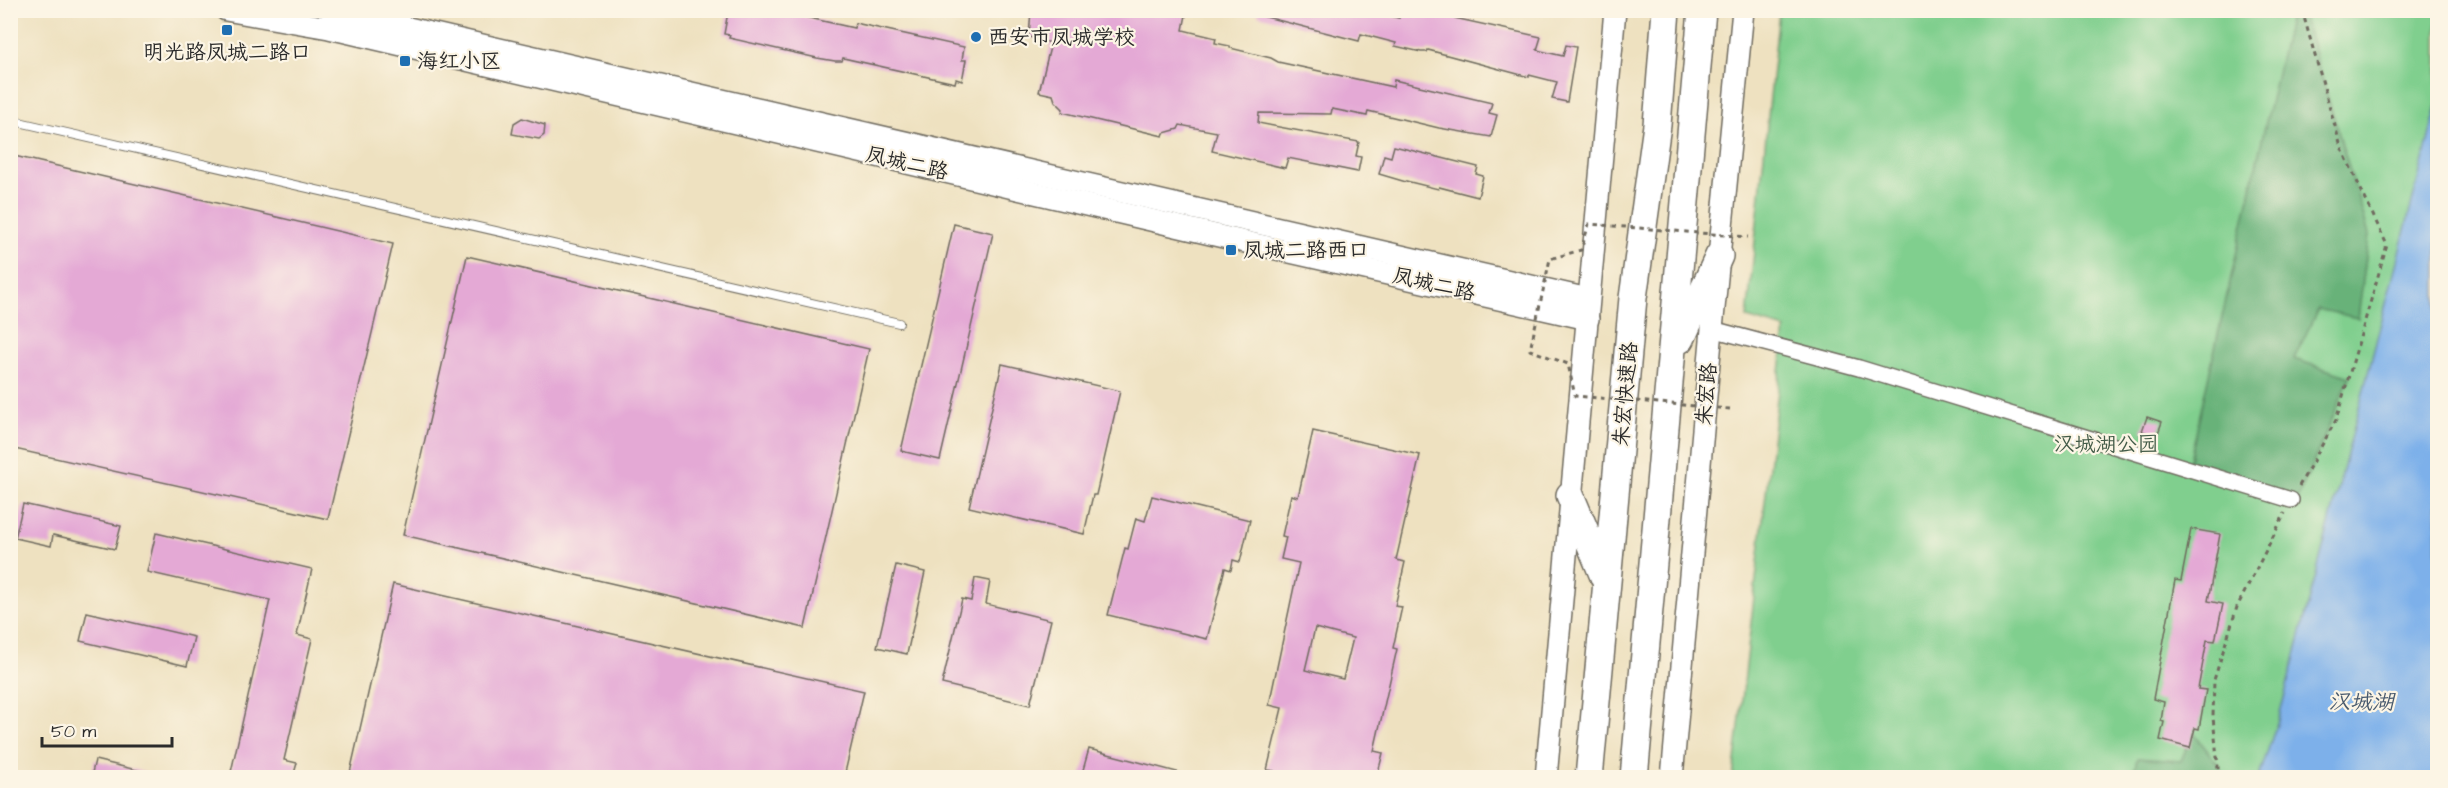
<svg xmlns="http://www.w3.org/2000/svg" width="2448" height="788" font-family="'Architects Daughter','LXGW WenKai TC',sans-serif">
  <rect width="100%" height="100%" fill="#fcf5e5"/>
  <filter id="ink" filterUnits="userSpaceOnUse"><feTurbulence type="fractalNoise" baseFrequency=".0167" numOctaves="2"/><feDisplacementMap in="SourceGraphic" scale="12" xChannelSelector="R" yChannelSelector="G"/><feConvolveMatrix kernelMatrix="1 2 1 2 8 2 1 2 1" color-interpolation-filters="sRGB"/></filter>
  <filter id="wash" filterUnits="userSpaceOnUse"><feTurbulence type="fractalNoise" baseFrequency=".008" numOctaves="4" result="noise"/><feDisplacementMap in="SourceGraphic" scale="24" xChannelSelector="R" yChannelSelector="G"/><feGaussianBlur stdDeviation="1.35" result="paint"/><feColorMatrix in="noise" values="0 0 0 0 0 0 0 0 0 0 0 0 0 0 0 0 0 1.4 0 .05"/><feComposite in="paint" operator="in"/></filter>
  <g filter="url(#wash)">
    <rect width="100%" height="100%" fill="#eee1c0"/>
    <path fill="#80cf8e" stroke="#567d5c" stroke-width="1.5" d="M1779,11H2437V777L1733,778L1785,329L1747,318Z"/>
    <g fill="#68b279" stroke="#4a6e52" stroke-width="1.5">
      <path d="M2291,11H2302L2369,234L2358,318L2318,309L2294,359L2350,377L2297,500L2188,468Z"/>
      <path d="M2193,732L2220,767L2223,777L2133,778L2137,758L2181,761Z"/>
    </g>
    <path fill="#7db0ea" stroke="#546e8a" stroke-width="1.5" d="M2437,106V777H2259L2280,714Z"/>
    <g id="blocks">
      <g fill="#e4a9d5" fill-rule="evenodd">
        <path d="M734,10H774L854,28L855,23L964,47L962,60H966L962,81L956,79L955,83L843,58L842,61H835L817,58L729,38L730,35L724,34L728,12L733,13Z"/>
        <path d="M1031,10H1187L1183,30L1216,38L1215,43L1230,46V48L1271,58L1278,62L1393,87L1394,80L1492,103L1489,113L1497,115L1491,137L1439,128L1368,111L1367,116L1332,109L1331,114L1259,113L1258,123L1359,142L1356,156L1361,157L1358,172L1288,158L1285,168L1212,151L1217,132L1180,125L1178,129L1164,133L1163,136L1062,112L1063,109L1055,101L1053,95L1039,92L1051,43L1029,37Z"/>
        <path d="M1259,10H1363L1399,18L1401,10H1418L1541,37L1537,50L1563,56L1566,45L1576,47L1567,102L1552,99L1557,82L1529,75V77L1428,50L1427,52H1421L1395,46L1396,43L1361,34L1359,41L1258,15Z"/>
        <path d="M522,118L545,125L544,135L539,139L512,134L514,123Z"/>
        <path d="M1394,146L1478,167L1476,174L1483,176L1478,197L1439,187L1438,189L1406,181V182L1379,174L1384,155L1391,157Z"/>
        <path d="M10,155L393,244L328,519L10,448Z"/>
        <path d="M954,224L993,233L940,460L901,451Z"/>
        <path d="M467,256L869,349L805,628L403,535Z"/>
        <path d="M1002,364L1120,391L1096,495H1093L1084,534L969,507Z"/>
        <path d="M2147,417L2162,422L2157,436L2142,431Z"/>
        <path d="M1313,431L1420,455L1396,560L1405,562L1395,606L1402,607L1393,648L1397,649L1374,751L1383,753L1377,777H1273L1274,771L1267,770L1282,708L1269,705L1299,563L1281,559L1286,537L1282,536L1291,495L1298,497ZM1315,628L1353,638L1343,679L1305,670Z"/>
        <path d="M1152,496L1250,520L1240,562L1233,560L1231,570L1225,568L1207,639L1108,615L1125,548L1128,549L1136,518L1145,521Z"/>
        <path d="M23,504L121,526L115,549L53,535L51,546L15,538Z"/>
        <path d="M2191,529L2220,534L2208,601L2223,604L2215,641L2207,640L2198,689L2206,690L2199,729L2195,728L2190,748L2160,740L2164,722L2161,721L2164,702L2153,699L2175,580L2181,581Z"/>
        <path d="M156,533L312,569L297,635L312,639L284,760L297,763L293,777H257L231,772L270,600L147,572Z"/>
        <path d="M896,565L925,572L907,654L877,647Z"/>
        <path d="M975,578L990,581L986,604L1051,620L1030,705L942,684L962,599L971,601Z"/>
        <path d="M393,584L864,691L844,777H349Z"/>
        <path d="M87,612L194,637L187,666L80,641Z"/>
        <path d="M1089,749L1181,773V777H1081Z"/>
        <path d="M95,760L145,772L144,777H91Z"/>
      </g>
    </g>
  </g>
  <g filter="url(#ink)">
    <use href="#blocks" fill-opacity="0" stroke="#6f6b5f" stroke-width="1.5"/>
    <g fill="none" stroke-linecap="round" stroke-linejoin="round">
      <defs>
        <path id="lane" d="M10,120L899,323"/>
        <path id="street" d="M1712,329L1859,368L2291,500"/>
        <g id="secondary">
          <path d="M226,10L329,28L1232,239L1588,319"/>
          <path d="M330,10L1588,299"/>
          <path d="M1546,778L1615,10"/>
          <path d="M1672,778L1712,329L1743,10"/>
        </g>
        <g id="highway">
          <path d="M1681,339L1719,256"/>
          <path d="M1570,495L1605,579"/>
          <path d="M1589,778L1633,298L1657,125L1666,10"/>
          <path d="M1634,778L1702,10"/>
        </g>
      </defs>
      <use href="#lane" stroke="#6f6b5f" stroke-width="10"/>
      <use href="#street" stroke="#6f6b5f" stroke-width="18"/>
      <use href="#secondary" stroke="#6f6b5f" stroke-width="24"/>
      <use href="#highway" stroke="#6f6b5f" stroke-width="30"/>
      <g stroke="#6f6b5f" stroke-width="3" stroke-dasharray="4.5 4.5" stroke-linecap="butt">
        <path d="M2299,486L2336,420L2387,245L2341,147L2302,10"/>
        <path d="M2219,778L2213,717L2214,680L2237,607L2285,513"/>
      </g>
      <use href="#lane" stroke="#fff" stroke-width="8"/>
      <use href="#street" stroke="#fff" stroke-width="15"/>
      <use href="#secondary" stroke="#fff" stroke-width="21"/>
      <use href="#highway" stroke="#fff" stroke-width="27"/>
      <path stroke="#6f6b5f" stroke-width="3" stroke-dasharray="4.5 4.5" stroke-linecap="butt" d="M1730,409L1575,396L1568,364L1530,350L1550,259L1581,250L1589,224L1748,237"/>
    </g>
  </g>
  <g fill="#1f6fb2" stroke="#fcf5e5" stroke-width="2">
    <rect x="221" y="24" width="12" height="12" rx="3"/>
    <circle cx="976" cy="37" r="6"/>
    <rect x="399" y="55" width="12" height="12" rx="3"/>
    <rect x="1225" y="244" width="12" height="12" rx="3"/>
  </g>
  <g text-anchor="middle" stroke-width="4.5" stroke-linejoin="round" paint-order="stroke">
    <g font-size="21" fill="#2b2b2b" stroke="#fcf5e5" text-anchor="start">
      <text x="988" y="44">西安市凤城学校</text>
      <text x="227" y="59" text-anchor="middle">明光路凤城二路口</text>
      <text x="417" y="68">海红小区</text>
      <text x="1243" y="257">凤城二路西口</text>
    </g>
    <g font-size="21" fill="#2b2b2b" stroke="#fcf5e5">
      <text transform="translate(907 163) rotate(13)" y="7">凤城二路</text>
      <text transform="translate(1434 284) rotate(13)" y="7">凤城二路</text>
      <text transform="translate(1625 394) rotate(-85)" y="7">朱宏快速路</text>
      <text transform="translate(1706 394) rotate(-85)" y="7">朱宏路</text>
    </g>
    <g font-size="21" fill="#445c49" stroke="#fcf5e5">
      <text x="2106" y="451">汉城湖公园</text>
    </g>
    <g font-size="22" font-style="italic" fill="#485a6e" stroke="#fcf5e5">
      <text x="2361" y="709">汉城湖</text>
    </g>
  </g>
  <rect width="2448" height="788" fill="none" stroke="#fcf5e5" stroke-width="36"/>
  <path d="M42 737v9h130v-9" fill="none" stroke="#2b2b2b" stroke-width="3"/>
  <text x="51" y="737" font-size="18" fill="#2b2b2b" stroke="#fcf5e5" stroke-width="4.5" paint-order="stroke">50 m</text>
</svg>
